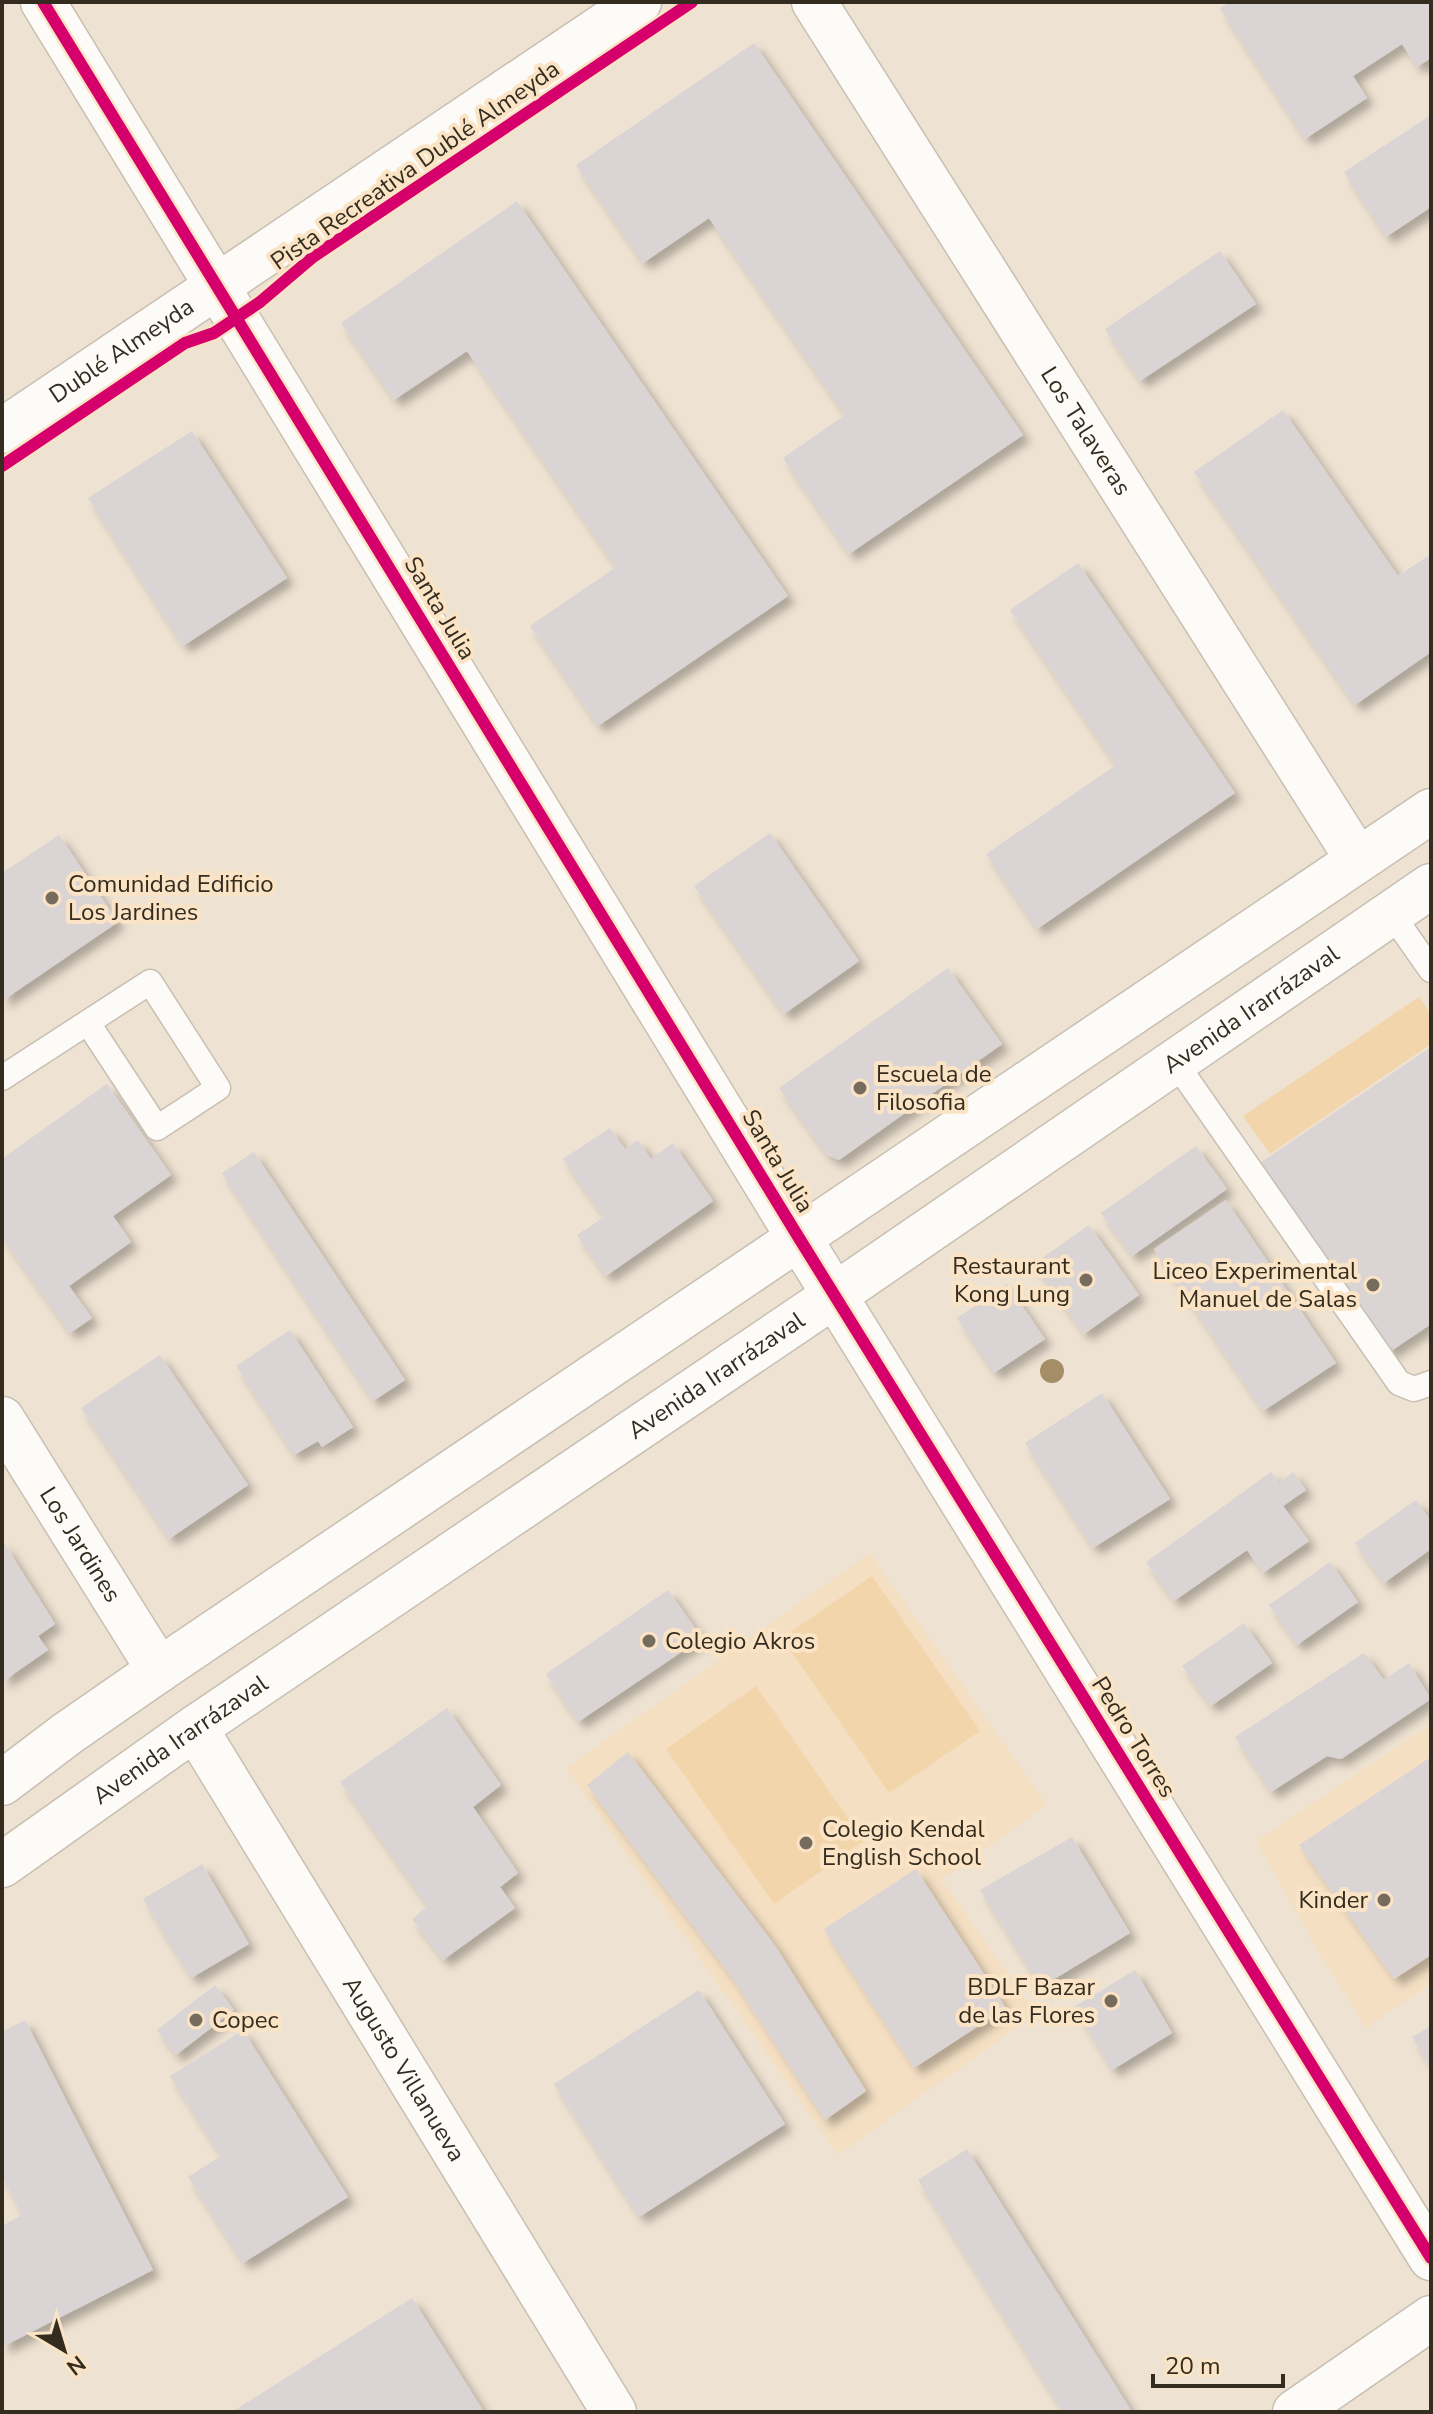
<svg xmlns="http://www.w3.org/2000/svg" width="1433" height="2414" font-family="'Nunito Sans',sans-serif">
  <defs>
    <filter id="shadow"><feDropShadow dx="7" dy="7" stdDeviation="4" flood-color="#0004"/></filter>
  </defs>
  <rect width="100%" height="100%" fill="#eee2d2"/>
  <g fill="#f4dfc3">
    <path d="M870,1553L1047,1805L942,1880L1036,2014L838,2155L566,1768Z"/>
    <path d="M1431,1724V1984L1366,2028L1320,1954L1256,1841Z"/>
  </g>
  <g fill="#f3d5ac">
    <path d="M1419,997L1431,1014V1044L1270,1154L1243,1116Z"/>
    <path d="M872,1576L980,1731L889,1793L782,1638Z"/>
    <path d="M756,1686L864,1841L774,1904L666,1749Z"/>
  </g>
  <g fill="#dad4d4" filter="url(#shadow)">
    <path d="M1230,2H1431V58L1417,67L1402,44L1353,76L1367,98L1305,139L1220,8Z"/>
    <path d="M754,43L1023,435L849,554L783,458L845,415L709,218L643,263L576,165Z"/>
    <path d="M1431,115V207L1386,237L1344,172Z"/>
    <path d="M517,201L788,596L598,726L530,626L616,567L467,351L394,400L341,323Z"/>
    <path d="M1220,251L1256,304L1140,381L1105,329Z"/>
    <path d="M1283,410L1398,576L1431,554V652L1355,705L1194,472Z"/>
    <path d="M192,431L287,578L183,646L88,498Z"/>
    <path d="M1078,563L1235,793L1037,929L986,854L1116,765L1010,610Z"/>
    <path d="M770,833L859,961L784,1014L694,886Z"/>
    <path d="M59,835L118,922L2,1001V873Z"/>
    <path d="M948,968L1002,1044L839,1160L827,1155L779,1088Z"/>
    <path d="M1431,1047V1324L1388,1353L1260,1163Z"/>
    <path d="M107,1084L171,1175L113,1216L131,1242L69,1286L92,1318L70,1333L2,1237V1159Z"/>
    <path d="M610,1128L625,1149L638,1140L651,1159L673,1143L713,1201L606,1276L577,1235L604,1217L563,1159Z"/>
    <path d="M1196,1146L1227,1189L1132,1256L1101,1213Z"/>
    <path d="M254,1152L405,1380L373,1401L222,1173Z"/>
    <path d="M1226,1200L1336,1363L1263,1411L1154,1249Z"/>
    <path d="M1089,1225L1139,1295L1084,1334L1034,1264Z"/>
    <path d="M1007,1284L1045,1339L994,1373L957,1318Z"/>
    <path d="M290,1330L353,1427L322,1447L318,1441L294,1455L236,1366Z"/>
    <path d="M160,1355L248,1485L169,1539L81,1408Z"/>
    <path d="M1102,1393L1170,1499L1093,1548L1025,1443Z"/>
    <path d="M1271,1472L1279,1483L1293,1472L1306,1490L1283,1506L1309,1541L1263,1573L1247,1550L1174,1601L1146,1562Z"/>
    <path d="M1416,1500L1431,1521V1549L1384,1583L1355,1543Z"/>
    <path d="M2,1540L55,1624L38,1636L48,1650L2,1682Z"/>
    <path d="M1330,1562L1358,1602L1297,1645L1269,1605Z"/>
    <path d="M668,1590L702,1638L578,1722L546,1674Z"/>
    <path d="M1244,1623L1272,1663L1211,1706L1182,1666Z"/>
    <path d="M1364,1653L1384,1680L1409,1663L1431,1699L1341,1759L1327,1756L1271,1792L1235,1737Z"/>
    <path d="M447,1708L501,1785L473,1807L518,1873L500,1887L515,1908L443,1960L412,1919L428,1906L340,1782Z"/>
    <path d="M628,1752L776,1947L866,2091L825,2120L731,1976L587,1785Z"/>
    <path d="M1431,1757V1955L1394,1979L1299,1845Z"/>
    <path d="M1072,1837L1130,1933L1041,1987L980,1890Z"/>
    <path d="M202,1864L249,1944L191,1978L143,1899Z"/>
    <path d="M916,1869L1006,2008L914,2068L824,1929Z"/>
    <path d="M1135,1970L1172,2033L1112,2070L1074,2007Z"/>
    <path d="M215,1985L234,2010L176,2055L157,2030Z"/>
    <path d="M699,1990L785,2124L639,2217L554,2084Z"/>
    <path d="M25,2020L153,2270L2,2347V2226L22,2215L2,2176V2032Z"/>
    <path d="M1431,2026V2068L1412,2037Z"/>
    <path d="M243,2030L348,2197L243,2263L188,2177L221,2156L170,2076Z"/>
    <path d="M967,2149L1132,2412H1063L918,2180Z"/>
    <path d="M412,2298L484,2412H232Z"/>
  </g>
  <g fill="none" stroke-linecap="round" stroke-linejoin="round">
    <defs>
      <g id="lane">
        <path d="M1391,913L1431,970"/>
        <path d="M1175,1062L1399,1383L1414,1389L1431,1383"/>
        <path d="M2,1078L150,982L218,1088L157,1128L88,1023"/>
      </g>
      <g id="street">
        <path d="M43,2L799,1238L1431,2258"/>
        <path id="s1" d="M814,2L1358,860"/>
        <path id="s2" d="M2,1419L159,1670"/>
        <path id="s3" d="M195,1728L614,2412"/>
        <path d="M1295,2412L1431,2318"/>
      </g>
      <g id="secondary">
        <path id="s4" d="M2,431L639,2"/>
      </g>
      <g id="primary">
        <path d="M2,1783L68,1733L159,1670L1431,811"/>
        <path id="s5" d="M2,1865L195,1728L835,1295L1431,886"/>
      </g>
    </defs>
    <use href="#lane" stroke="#c8bfb2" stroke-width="27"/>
    <use href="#street" stroke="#c8bfb2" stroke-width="47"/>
    <use href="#secondary" stroke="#c8bfb2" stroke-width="47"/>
    <use href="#primary" stroke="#c8bfb2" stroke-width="47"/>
    <use href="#lane" stroke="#fcfbf8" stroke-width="24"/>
    <use href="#street" stroke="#fcfbf8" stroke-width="44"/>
    <use href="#secondary" stroke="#fcfbf8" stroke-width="44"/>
    <use href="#primary" stroke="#fcfbf8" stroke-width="44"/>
    <defs>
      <g id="cycleway">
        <path d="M43,2L799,1238L1431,2258"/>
        <path d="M2,466L185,343L214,333L260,302L313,257L692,2"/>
      </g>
    </defs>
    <use href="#cycleway" stroke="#fbe4c5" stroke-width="17"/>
    <use href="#cycleway" stroke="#d6006c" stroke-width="12"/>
  </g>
  <circle fill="#a58d65" cx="1052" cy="1371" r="12"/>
  <g fill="#766c5e" stroke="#fbe4c5" stroke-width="3">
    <circle cx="52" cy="898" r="8"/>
    <circle cx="860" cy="1088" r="8"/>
    <circle cx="1086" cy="1280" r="8"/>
    <circle cx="1373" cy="1285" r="8"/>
    <circle cx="649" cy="1641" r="8"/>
    <circle cx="806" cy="1843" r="8"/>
    <circle cx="1384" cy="1900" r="8"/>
    <circle cx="1111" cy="2001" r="8"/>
    <circle cx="196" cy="2020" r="8"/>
  </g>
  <g text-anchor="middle" stroke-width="8" stroke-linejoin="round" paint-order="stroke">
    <g font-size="24" fill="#352c20" stroke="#fbe4c5">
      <text transform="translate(415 165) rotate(-35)" y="8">Pista Recreativa Dublé Almeyda</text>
      <text dy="8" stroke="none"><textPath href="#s4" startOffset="144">Dublé Almeyda</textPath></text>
      <text dy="8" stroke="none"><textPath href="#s1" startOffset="508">Los Talaveras</textPath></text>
      <text transform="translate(440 608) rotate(59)" y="8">Santa Julia</text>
      <text dy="8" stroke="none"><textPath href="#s5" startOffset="1514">Avenida Irarrázaval</textPath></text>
      <text transform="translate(778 1161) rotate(59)" y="8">Santa Julia</text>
      <text dy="8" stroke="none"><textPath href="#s5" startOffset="866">Avenida Irarrázaval</textPath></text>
      <text dy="8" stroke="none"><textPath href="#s2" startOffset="148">Los Jardines</textPath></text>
      <text transform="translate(1134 1737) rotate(58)" y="8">Pedro Torres</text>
      <text dy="8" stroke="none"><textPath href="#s5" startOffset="218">Avenida Irarrázaval</textPath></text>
      <text dy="8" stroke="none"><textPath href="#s3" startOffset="400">Augusto Villanueva</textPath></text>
    </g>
    <g font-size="24" fill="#352c20" stroke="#fbe4c5" text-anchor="start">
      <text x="68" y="892">Comunidad Edificio<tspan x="68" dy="28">Los Jardines</tspan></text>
      <text x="876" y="1082">Escuela de<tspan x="876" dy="28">Filosofia</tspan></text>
      <text x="1070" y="1274" text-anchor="end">Restaurant<tspan x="1070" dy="28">Kong Lung</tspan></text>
      <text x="1357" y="1279" text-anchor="end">Liceo Experimental<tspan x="1357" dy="28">Manuel de Salas</tspan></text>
      <text x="665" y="1649">Colegio Akros</text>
      <text x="822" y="1837">Colegio Kendal<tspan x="822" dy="28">English School</tspan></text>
      <text x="1368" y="1908" text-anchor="end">Kinder</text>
      <text x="1095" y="1995" text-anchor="end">BDLF Bazar<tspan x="1095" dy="28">de las Flores</tspan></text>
      <text x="212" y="2028">Copec</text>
    </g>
  </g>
  <rect width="1433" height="2414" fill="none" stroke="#352c20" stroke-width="8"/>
  <g transform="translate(64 2350) rotate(142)" stroke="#fbe4c5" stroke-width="6" paint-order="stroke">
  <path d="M0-6L14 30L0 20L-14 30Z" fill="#352c20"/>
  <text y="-12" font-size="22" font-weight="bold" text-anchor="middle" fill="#352c20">N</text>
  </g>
  <path d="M1153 2374v12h130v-12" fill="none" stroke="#352c20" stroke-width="4"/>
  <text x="1165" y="2374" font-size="24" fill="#352c20" stroke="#fbe4c5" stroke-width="6" paint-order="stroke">20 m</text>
</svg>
